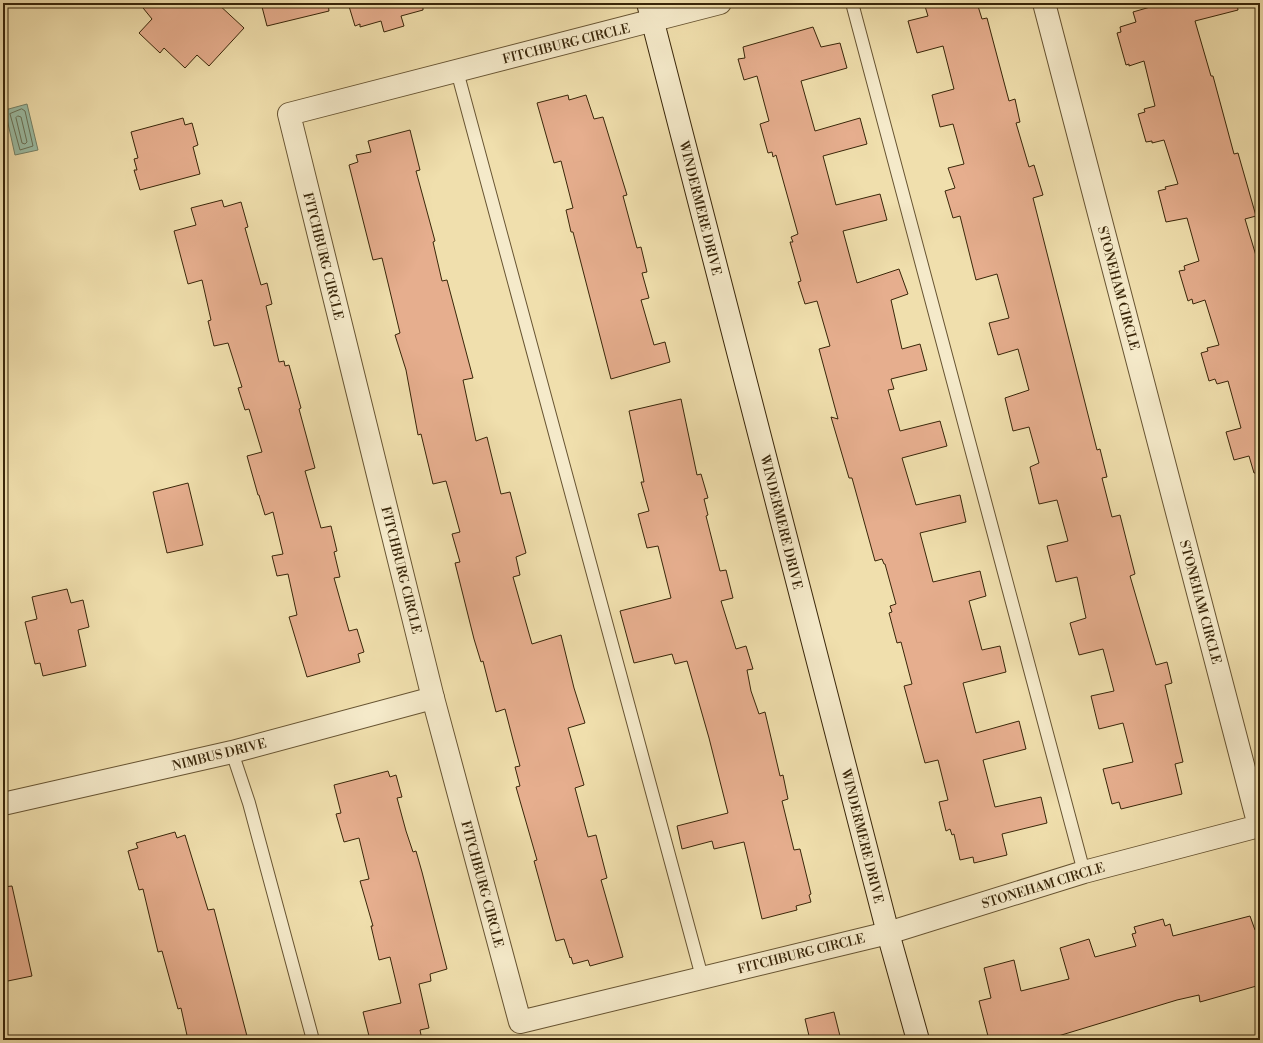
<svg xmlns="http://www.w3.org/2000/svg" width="1263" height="1043" font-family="'Libre Bodoni',serif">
  <rect width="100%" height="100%" fill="#f0dfad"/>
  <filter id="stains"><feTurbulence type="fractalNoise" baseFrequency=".005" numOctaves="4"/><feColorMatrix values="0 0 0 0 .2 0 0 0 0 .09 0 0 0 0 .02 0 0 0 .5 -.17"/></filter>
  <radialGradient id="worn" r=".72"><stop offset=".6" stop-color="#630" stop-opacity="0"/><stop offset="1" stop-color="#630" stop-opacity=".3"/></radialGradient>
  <path fill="#9bbda5" stroke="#748167" d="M27,104L38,150L15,155L5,110Z"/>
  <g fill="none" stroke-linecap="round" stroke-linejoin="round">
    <g stroke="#6a7257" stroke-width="1">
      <path d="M22,109L25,111L33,146L20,150L10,114Z"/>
      <path d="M18,116L21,117L27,142L25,144L22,143L16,118Z"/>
    </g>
  </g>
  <g fill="#e6ae8e" stroke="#392609">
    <path d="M139,3H217L244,28L209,66L197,55L185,68L164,48L160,53L139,33L152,19Z"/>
    <path d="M261,3H328L329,11L267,26Z"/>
    <path d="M348,3H423V10L401,16L404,26L384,32L381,21L360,27V24L355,26Z"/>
    <path d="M924,3H977L982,19L987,18L1009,101L1015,99L1020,122L1016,123L1029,167L1034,165L1043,195L1033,198L1097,450L1100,449L1107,477L1102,478L1112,517L1120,515L1135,574L1130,576L1156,665L1167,662L1172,683L1165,685L1183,762L1175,764L1182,794L1121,809L1119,802L1112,804L1103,769L1133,762L1123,723L1099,729L1091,696L1114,691L1103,649L1079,655L1070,623L1086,618L1077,577L1056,582L1047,546L1068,541L1057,500L1039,504L1030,467L1039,463L1029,427L1013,431L1005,398L1029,390L1018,349L998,355L989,323L1009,318L997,274L976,280L960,216L953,218L945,191L955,188L948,168L964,164L953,124L940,127L932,95L954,89L943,46L917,53L908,21L928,16Z"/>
    <path d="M1164,3H1237L1238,10L1195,21L1211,76H1213L1234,154L1238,153L1256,216L1245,219L1260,269V473H1254L1249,456L1234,460L1226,432L1241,428L1228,381L1217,384L1215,379L1209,381L1201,353L1208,351L1207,348L1219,345L1205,300L1193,304L1192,299L1188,301L1179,271L1185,270L1184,266L1199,261L1187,218L1166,222L1158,191L1166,189L1165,187L1178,184L1164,140L1152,143V141L1146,142L1138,114L1145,112L1144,109L1155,106L1144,61L1129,66V64L1126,65L1117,33L1121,32L1120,27L1136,22L1133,12Z"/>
    <path d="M813,27L821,47L840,43L847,68L801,81L815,131L860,118L867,144L823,156L836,205L880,194L887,220L843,231L857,283L899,269L908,294L891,300L902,349L920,344L927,370L891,379L894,389L888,390L900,431L940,421L947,446L902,458L916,505L960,495L966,522L920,533L933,582L980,571L986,596L969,601L982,650L1000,646L1006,672L963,683L976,733L1019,721L1026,749L983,760L995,807L1041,797L1047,823L1002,834L1007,855L974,863L973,857L960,860L954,834L952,835L950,829L946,831L939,802L948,800L938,760L925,763L904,686L912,684L901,642L897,643L889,613L892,612L890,606L896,604L885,564H884L882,559L875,561L852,478H849L831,417L838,419L819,349L830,346L817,301L805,304L798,282L801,281L790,242H793L791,237L798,234L776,155L773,157L772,152L768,153L760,124L769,121L757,76L744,80L738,59L745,58L743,47Z"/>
    <path d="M568,95L569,100L586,95L594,119L603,117L627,195L623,196L637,248L641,247L647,272L642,273L649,298L641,300L654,345L665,342L670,362L611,379L573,232H571L566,210L573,208L561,161L554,163L537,103Z"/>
    <path d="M183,118L185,125L192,123L198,145L193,147L200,174L140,190L134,170H137L134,159L138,158L131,132Z"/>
    <path d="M410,130L420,170L416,171L435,241L433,242L442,281L447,280L473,378L463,380L476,441L487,437L501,494L510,492L526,553L516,557L520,575L513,577L532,644L561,635L574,688L585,723L568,728L584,785L575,788L588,837L596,835L607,878L601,880L623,957L590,966L588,960L573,964L571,957L570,958L564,939L556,941L534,861L537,860L516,787L520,786L515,767L520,766L513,740L505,709L496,712L483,661L481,662L474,639L455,563L460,562L452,534L460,532L446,481L433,484L421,434L418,435L406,370L395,335L400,333L382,258L373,260L349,165L358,162L356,155L371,152L368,141Z"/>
    <path d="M222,200L224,207L241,202L248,227L245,228L261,285L267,283L272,304L266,306L279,362L284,361L285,366L289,365L301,408L299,409L315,468L305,471L321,528L331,526L337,551L334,552L340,577L334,578L349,631L357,629L364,652L358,654L360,662L307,677L289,617L297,615L288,574L277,576L272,556L283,554L273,512L265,515L259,495H258L247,456L262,452L249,409L245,410L238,388L242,387L228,343L214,346L208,321L211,320L202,280L188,284L174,231L196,225L191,208Z"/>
    <path d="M681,399L697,475L701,474L708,498L704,499L708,515L706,516L720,571L726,570L733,598L721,601L736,649L746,646L753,669L747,670L751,691L759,714L765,712L780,776L783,775L788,799L782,801L794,850L800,849L811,894L809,895L811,902L796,906L797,910L762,919L744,842L714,849L712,841L682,849L677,826L728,813L709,738L687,661L675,664L672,654L634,663L620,611L671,598L658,546L647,548L638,514L649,511L641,482H644L629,411Z"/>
    <path d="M188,483L203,545L167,553L153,492Z"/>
    <path d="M67,589L71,603L83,600L89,627L78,630L86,666L43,676L40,663L35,664L25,622L37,619L32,597Z"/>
    <path d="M388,771L390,777L396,775L402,797L397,798L406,831L413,852L416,851L422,872L447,969L430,974L431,981L419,984L429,1028L420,1030L422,1040H370L363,1012L401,1003L390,957L379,960L371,926H373L360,881L369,879L359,838L344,842L336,814L341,813L334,785Z"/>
    <path d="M175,832L177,838L185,835L208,910L214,909L248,1040H188L181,1008L178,1009L162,951L158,952L143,889L139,890L128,851L138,848L136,843Z"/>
    <path d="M12,886L32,976L3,982V887Z"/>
    <path d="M1250,916L1255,930L1260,929V985L1200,1002L1199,995L1177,1000L1045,1040H989L979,1001L991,998L984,968L1014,960L1021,991L1069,979L1060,948L1089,939L1095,957L1136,946L1132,934L1136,933L1134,927L1163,919L1165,926L1170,924L1173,936Z"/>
    <path d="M834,1012L841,1040H810L805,1019Z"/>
  </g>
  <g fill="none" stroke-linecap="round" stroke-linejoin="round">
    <defs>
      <g id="lane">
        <path d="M852,3L1084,872"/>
        <path d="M457,71L702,977"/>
        <path d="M232,752L249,803L313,1040"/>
      </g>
      <g id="street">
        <path d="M720,3L289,114L433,698L520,1022L888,933L1084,872L1259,826L1044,3"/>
        <path d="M3,804L232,752L433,698"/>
      </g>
      <path id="secondary" d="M648,3L888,933L918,1040"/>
    </defs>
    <use href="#lane" stroke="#675432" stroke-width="14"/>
    <use href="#street" stroke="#675432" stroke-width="24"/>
    <use href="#secondary" stroke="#392609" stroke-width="24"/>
    <use href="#lane" stroke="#f5eaca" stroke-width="12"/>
    <use href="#street" stroke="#f5eaca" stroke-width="22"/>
    <use href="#secondary" stroke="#f5eaca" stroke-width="22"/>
  </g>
  <g text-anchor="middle" stroke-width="3" stroke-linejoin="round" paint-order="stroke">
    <g font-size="13" fill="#392609" stroke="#f5eaca">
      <text transform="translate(566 43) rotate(-14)" y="5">FITCHBURG CIRCLE</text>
      <text transform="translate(701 208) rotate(76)" y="5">WINDERMERE DRIVE</text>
      <text transform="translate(324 256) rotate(76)" y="5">FITCHBURG CIRCLE</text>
      <text transform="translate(1119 288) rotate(75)" y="5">STONEHAM CIRCLE</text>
      <text transform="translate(782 522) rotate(76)" y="5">WINDERMERE DRIVE</text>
      <text transform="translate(402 570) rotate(76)" y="5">FITCHBURG CIRCLE</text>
      <text transform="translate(1201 602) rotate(75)" y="5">STONEHAM CIRCLE</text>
      <text transform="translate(219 754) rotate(-14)" y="5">NIMBUS DRIVE</text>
      <text transform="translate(863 836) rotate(76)" y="5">WINDERMERE DRIVE</text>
      <text transform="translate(483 884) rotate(75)" y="5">FITCHBURG CIRCLE</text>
      <text transform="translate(1043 885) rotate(-17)" y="5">STONEHAM CIRCLE</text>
      <text transform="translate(801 953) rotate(-14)" y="5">FITCHBURG CIRCLE</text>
    </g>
  </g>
  <rect width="1263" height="1043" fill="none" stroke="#f0dfad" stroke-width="16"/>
  <rect x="4" y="4" width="1255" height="1035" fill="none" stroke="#392609" stroke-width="2"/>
  <rect x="8" y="8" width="1247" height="1027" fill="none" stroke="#392609"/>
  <rect width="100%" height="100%" filter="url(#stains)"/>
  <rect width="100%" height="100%" fill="url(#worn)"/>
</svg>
